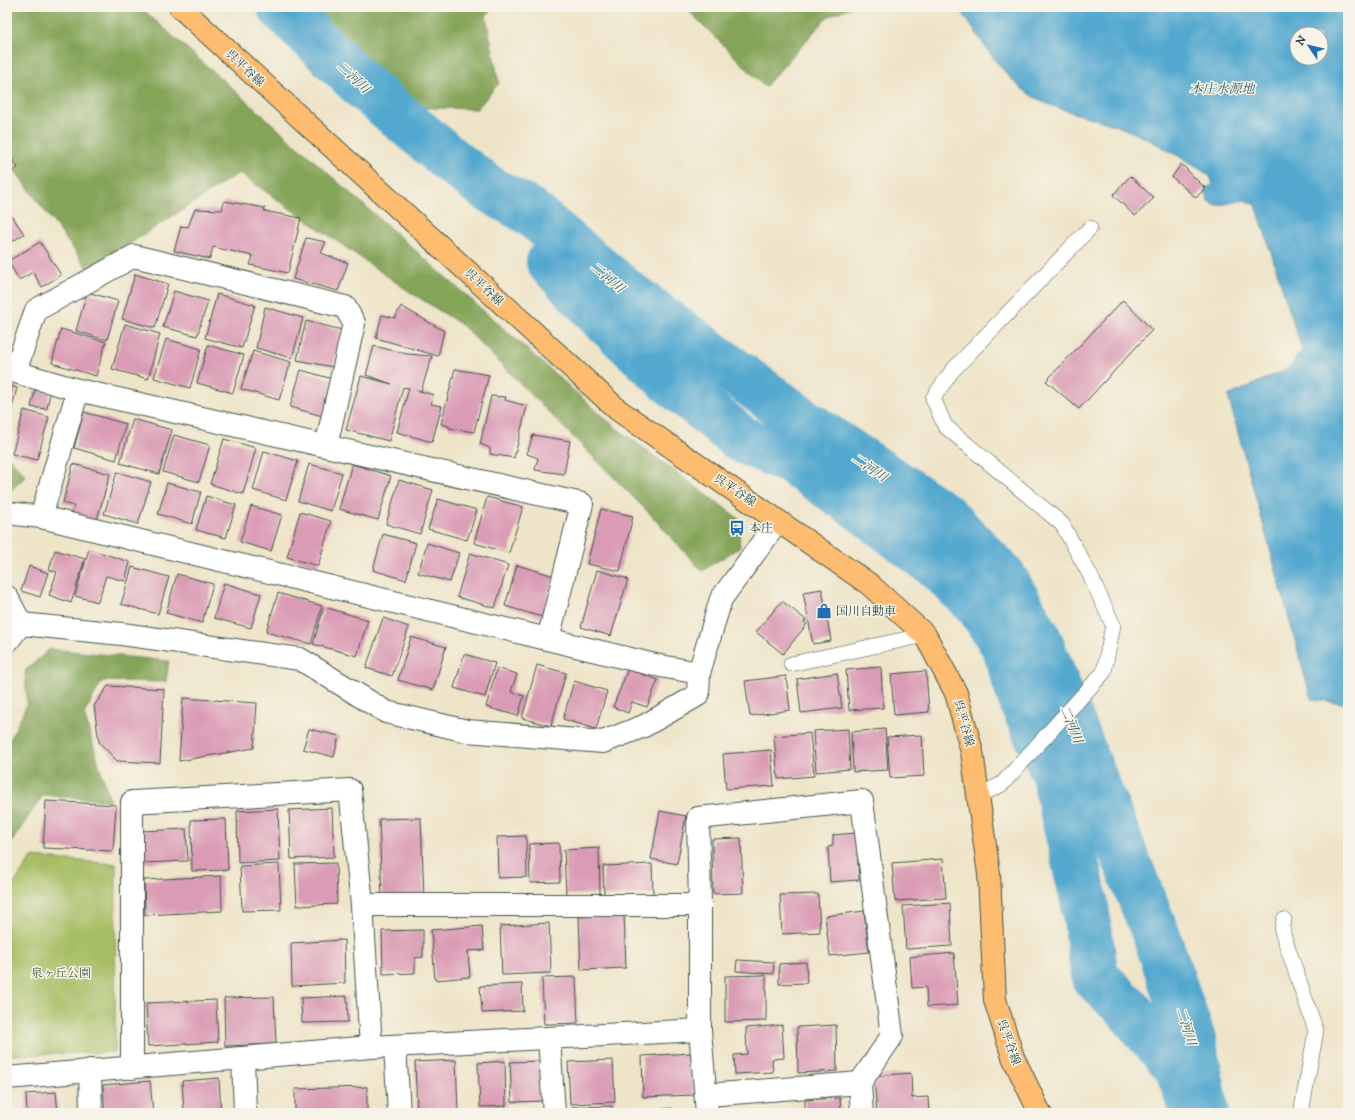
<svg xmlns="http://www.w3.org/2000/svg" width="1355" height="1120" font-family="'IM FELL DW Pica','Noto Serif JP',serif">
  <rect width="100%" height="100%" fill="#f7f3e8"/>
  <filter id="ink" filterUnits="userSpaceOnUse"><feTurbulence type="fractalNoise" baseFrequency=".025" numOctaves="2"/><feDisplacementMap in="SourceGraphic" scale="8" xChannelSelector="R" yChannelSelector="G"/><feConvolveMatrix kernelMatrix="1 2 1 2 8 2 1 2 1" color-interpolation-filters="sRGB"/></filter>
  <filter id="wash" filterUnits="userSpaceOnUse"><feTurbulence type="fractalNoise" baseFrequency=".012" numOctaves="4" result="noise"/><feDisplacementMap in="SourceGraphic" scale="16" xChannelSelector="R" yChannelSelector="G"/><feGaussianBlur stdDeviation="0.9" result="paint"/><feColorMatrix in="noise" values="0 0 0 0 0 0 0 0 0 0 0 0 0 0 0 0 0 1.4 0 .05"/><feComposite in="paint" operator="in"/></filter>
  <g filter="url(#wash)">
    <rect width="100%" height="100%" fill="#eee4c8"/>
    <path fill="#a6bd63" stroke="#627d4c" d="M32,857L116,864L115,1052L7,1055V894Z"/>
    <g fill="#84a459" stroke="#527046">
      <path d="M7,7H140L615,427L738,518L740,547L702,571L650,514L462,325L407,290L239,173L89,270L7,160Z"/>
      <path d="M305,7H494L486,16L499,83L477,109L402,107Z"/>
      <path d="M685,7H851L827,17L765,87Z"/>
      <path d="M7,456L26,476L7,494Z"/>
      <path d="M50,649L169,661L166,682L102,681L84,714L110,801L43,795L7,849V746L27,704L25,671Z"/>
    </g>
    <path fill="#53a8cf" stroke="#397282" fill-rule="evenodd" d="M959,7H1348V704L1311,699L1228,396L1289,368L1302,350L1256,205L1245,200L1216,206L1208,201L1205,188L1213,185L1210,176C1181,157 1153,140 1120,127C1091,116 1059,112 1032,96C1003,78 977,35 959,7ZM1297,34H1321V58H1297Z"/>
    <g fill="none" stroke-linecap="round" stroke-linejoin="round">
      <g stroke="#53a8cf" stroke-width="48">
        <path d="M281,7L364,87L458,166L489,189L529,211L628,294L805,423L943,515L1003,577L1037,637L1157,937L1192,1040L1206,1113"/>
        <path d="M550,262L602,317L668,379L741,439L794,462L861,508L938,566L980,607L1005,646L1022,700L1055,774L1084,900L1095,977L1127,1008L1180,1070L1190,1102"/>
      </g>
    </g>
    <g id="blocks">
      <g fill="#da9cb5">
        <path d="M7,152L18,168L7,176Z"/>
        <path d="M1181,164L1205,188L1196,198L1172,177Z"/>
        <path d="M1130,176L1154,198L1135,216L1113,195Z"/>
        <path d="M224,201L265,208L264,211L301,218L288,273L250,265L253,256L213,247L210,259L174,251L181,226L188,227L195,209L222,210Z"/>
        <path d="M7,209L24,234L7,245Z"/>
        <path d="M306,238L326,242L321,253L348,263L338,291L293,279Z"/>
        <path d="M40,242L61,275L42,287L33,272L19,280L8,261Z"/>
        <path d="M135,274L168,284L155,328L122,319Z"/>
        <path d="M174,291L208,301L197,336L163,327Z"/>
        <path d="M87,292L118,301L107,340L76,331Z"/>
        <path d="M217,294L255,305L242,348L205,338Z"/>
        <path d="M1123,300L1152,330L1079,409L1046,381Z"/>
        <path d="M401,306L444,331L438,356L376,338L382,315L395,318Z"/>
        <path d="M265,307L303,318L292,358L256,348Z"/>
        <path d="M306,321L342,330L333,367L297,360Z"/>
        <path d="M125,324L160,334L148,379L112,369Z"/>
        <path d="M61,329L106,342L96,376L52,363Z"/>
        <path d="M166,339L201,349L190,388L154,378Z"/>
        <path d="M208,345L244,355L233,393L197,383Z"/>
        <path d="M374,346L407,354L432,356L421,391L416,390L434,395L431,404L442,406L432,442L397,432L409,388L403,387L389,441L346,430L361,376L392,384L366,375Z"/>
        <path d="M253,351L291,362L279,400L241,389Z"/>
        <path d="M455,369L489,375L474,432L449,428V426L441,424Z"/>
        <path d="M301,370L336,380L326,417L290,407Z"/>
        <path d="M7,385L17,388L8,422L7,421Z"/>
        <path d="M35,390L50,393L47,409L31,407Z"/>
        <path d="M491,396L506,397L505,400L527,406L514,458L490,454V448L480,444Z"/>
        <path d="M24,410L49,417L37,460L12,454Z"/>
        <path d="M84,412L126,424L116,460L74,448Z"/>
        <path d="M133,419L172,430L159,474L120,463Z"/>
        <path d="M174,435L210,445L199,482L163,472Z"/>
        <path d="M533,435L570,441L564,474L535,470L538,458L527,454Z"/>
        <path d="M224,439L256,448L243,494L210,484Z"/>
        <path d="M264,451L298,461L286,500L253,490Z"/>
        <path d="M73,464L110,474L96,523L71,516L74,506L63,503Z"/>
        <path d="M309,464L342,473L331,511L298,501Z"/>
        <path d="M352,464L391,476L378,520L339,509Z"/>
        <path d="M117,472L151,482L138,524L104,514Z"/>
        <path d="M399,480L433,490L420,534L386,524Z"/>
        <path d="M167,483L201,492L192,524L158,514Z"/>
        <path d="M206,496L236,505L226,538L196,530Z"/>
        <path d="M487,497L523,507L509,553L474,543Z"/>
        <path d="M438,499L477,510L467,540L428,529Z"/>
        <path d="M251,506L282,515L271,551L240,542Z"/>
        <path d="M601,509L633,516L620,571L587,564Z"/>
        <path d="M300,512L331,521L318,566L287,557Z"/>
        <path d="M383,534L416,543L406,580L373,570Z"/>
        <path d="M427,543L459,553L450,582L418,573Z"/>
        <path d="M89,549L130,562L125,581L106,576L98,602L75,596Z"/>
        <path d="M55,550L85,559L71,603L49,595L57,572L49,570Z"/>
        <path d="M470,553L508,565L495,608L457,597Z"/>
        <path d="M517,565L554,576L542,617L505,606Z"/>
        <path d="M29,566L48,573L40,597L21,591Z"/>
        <path d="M132,567L169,577L158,614L121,604Z"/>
        <path d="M597,570L628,579L611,636L581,627Z"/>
        <path d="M177,574L213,584L202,623L166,613Z"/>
        <path d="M224,583L261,594L251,628L214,618Z"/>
        <path d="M822,589L831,641L813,644L803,592Z"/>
        <path d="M278,593L322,606L311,644L266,632Z"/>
        <path d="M782,601L806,620L804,622L807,624L783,654L756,632Z"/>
        <path d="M324,607L368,620L357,656L313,644Z"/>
        <path d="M383,618L409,627L392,676L366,668Z"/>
        <path d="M411,637L446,647L433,690L398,680Z"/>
        <path d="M464,654L495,663L485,697L454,688Z"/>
        <path d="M537,665L566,673L551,726L522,718Z"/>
        <path d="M881,667L883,708L849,710L846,670Z"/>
        <path d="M497,668L517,674L511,692L524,696L518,716L486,707Z"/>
        <path d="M628,669L658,680L647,707L632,702L628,713L613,707Z"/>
        <path d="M926,671L929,712L894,715L891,674Z"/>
        <path d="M837,673L842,708L801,713L797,679Z"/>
        <path d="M786,676L790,710L750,716L745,681Z"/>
        <path d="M574,681L607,691L596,729L563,719Z"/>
        <path d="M108,686L164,689L160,763L117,761L99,742L94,706Z"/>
        <path d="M183,698L257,703L254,748L179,761Z"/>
        <path d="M309,729L339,736L334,757L303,749Z"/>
        <path d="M848,729L850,769L816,772L813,731Z"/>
        <path d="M885,729L888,770L853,772L851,732Z"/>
        <path d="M810,733L814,776L778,779L774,736Z"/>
        <path d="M922,735L924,776L890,778L887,737Z"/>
        <path d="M771,750L774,786L726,789L723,754Z"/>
        <path d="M46,801L116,805L113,851L43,848Z"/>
        <path d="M332,808L334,857L291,859L289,810Z"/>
        <path d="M278,809L280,861L238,863L237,811Z"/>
        <path d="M660,811L686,816L677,864L651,859Z"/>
        <path d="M421,818L424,898L382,900L379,819Z"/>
        <path d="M226,819L228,870L192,871L191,820Z"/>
        <path d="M186,829L188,861L142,863L141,831Z"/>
        <path d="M856,833L859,880L830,882L828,847L833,846V835Z"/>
        <path d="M526,836L527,877L498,878L497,837Z"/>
        <path d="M741,838L743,893L713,894L712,839Z"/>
        <path d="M559,843L560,882L530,883L529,844Z"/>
        <path d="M599,848L600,894L566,895L564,850Z"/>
        <path d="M943,859L946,898L895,901L892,863Z"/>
        <path d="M336,863L337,904L297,906L295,864Z"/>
        <path d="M279,864L281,910L242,911L240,866Z"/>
        <path d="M652,864L653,894L604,896L603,866Z"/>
        <path d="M221,876L222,911L145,915L144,880Z"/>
        <path d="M818,894L820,932L782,934L780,895Z"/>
        <path d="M950,903L952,946L906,949L903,906Z"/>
        <path d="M864,911L869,952L830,956L825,916Z"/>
        <path d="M624,915L626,968L581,970L579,917Z"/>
        <path d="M549,923L551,973L502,975L500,926Z"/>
        <path d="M482,926L484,950L468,951L470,977L435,980L431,930Z"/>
        <path d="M423,930V957L415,958V973L383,974L382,931Z"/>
        <path d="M344,940L345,983L292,986L291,943Z"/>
        <path d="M954,953L958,1005L927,1007L926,987L912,988L910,957Z"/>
        <path d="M737,960L774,962L773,974L736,971Z"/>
        <path d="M806,962L807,983L779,984V964Z"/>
        <path d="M766,975V1021L725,1022V976Z"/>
        <path d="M576,977L578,1023L544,1024L542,978Z"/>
        <path d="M522,984L523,1011L482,1013L480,986Z"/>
        <path d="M347,996L348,1022L302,1023L301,998Z"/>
        <path d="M274,997L276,1044L225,1046L224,998Z"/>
        <path d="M216,1000L218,1042L148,1046L146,1003Z"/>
        <path d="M782,1025L784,1058L772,1059L773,1072L735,1074L734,1055L747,1054L746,1028Z"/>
        <path d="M836,1025L837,1071L798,1073L797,1027Z"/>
        <path d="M692,1053L694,1095L643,1097L642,1056Z"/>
        <path d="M456,1060L458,1111L417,1113L415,1062Z"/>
        <path d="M613,1060L615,1102L570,1104L568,1062Z"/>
        <path d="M505,1061L506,1106L480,1107L478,1063Z"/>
        <path d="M542,1061L544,1101L512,1102L510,1062Z"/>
        <path d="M911,1073L912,1098L928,1097L929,1113H877L874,1076Z"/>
        <path d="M219,1078L221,1113H184L182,1081Z"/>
        <path d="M150,1081L153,1113H105L103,1085Z"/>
        <path d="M367,1087V1113H295V1089Z"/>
        <path d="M56,1092L58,1113H27L26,1094Z"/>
        <path d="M840,1098L841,1113H805V1100Z"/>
        <path d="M612,1106V1113H573L572,1107Z"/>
        <path d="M672,1108L673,1113H642V1112Z"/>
      </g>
    </g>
  </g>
  <g filter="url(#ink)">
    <use href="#blocks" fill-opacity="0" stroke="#3e564a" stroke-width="1"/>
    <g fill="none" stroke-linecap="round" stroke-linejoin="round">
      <defs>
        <g id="lane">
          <path d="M791,664L925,635"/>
          <path d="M978,796L1002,784L1104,672L1113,625L1090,575L1062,524L945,426L933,398L952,371L1090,228"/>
          <path d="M1284,920L1282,931L1316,1031L1301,1113"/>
        </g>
        <g id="street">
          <path d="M78,390L15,372L36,310L134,256L345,307L354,323L326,446"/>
          <path d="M7,513L41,517L655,665L699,673"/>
          <path d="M41,517L78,390L582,504L548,639"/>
          <path d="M7,597L21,624"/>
          <path d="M7,642L21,624L122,634L300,659L386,712L467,731L603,742L644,726L698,695L699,673L721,599L778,521"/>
          <path d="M362,905H700V1030L707,1113"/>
          <path d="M700,905L698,818L862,801L892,1036L860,1083"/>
          <path d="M549,1038L554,1113"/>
          <path d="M395,1046L399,1113"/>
          <path d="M243,1058L245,1113"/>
          <path d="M132,1068V802L350,790L362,905L371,1047"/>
          <path d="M90,1070L91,1113"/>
          <path d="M7,1078L371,1047L700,1030"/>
          <path d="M707,1095L860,1083L862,1113"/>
        </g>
        <path id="primary" d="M180,7L618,410L869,584L925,635L956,693L972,752L989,874L995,1000L1013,1057L1040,1113"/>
      </defs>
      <use href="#lane" stroke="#3e564a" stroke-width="16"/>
      <use href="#street" stroke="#3e564a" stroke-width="24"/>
      <use href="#primary" stroke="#3e564a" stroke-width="24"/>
      <use href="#lane" stroke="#fff" stroke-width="15"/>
      <use href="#street" stroke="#fff" stroke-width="22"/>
      <use href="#primary" stroke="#fdbc70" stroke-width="22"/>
    </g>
  </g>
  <defs>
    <symbol id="bus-bare" viewBox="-9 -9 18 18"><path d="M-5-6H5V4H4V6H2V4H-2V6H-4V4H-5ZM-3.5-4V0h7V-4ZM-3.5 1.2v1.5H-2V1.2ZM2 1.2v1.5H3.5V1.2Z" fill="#1f6fb2" stroke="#f7f3e8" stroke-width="2.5" paint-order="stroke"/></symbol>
    <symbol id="shop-bare" viewBox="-9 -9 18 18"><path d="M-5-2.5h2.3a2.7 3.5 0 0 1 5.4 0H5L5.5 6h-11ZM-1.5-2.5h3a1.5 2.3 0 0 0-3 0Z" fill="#1f6fb2" stroke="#f7f3e8" stroke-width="2.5" paint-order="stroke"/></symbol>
  </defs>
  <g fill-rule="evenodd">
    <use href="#bus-bare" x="726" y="517" width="22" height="22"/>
    <use href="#shop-bare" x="813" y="600" width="22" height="22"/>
  </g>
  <g text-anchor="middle" stroke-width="3" stroke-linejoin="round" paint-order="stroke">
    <g font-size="12" fill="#1f3d34" stroke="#f7f3e8">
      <text transform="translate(245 68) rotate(43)" y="4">呉平谷線</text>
      <text transform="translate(484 287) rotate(43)" y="4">呉平谷線</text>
      <text transform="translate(735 490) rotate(34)" y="4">呉平谷線</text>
      <text transform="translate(964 723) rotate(75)" y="4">呉平谷線</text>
      <text transform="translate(1009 1042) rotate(70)" y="4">呉平谷線</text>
    </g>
    <g font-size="12" fill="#1f3d34" stroke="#f7f3e8" text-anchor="start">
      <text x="749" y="532">本庄</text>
      <text x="836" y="615">国川自動車</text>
    </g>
    <g font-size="12" fill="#415d40" stroke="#f7f3e8">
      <text x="61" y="977">泉ヶ丘公園</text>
    </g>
    <g font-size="13" font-style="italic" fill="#2f5d62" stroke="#f7f3e8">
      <text transform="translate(354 77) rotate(43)" y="5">二河川</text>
      <text x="1222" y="93">本庄水源地</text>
      <text transform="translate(608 277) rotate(40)" y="5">二河川</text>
      <text transform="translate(870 467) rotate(34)" y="5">二河川</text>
      <text transform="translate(1072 724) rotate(68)" y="5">二河川</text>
      <text transform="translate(1187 1026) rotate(73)" y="5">二河川</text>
    </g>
  </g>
  <rect width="1355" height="1120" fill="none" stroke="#f7f3e8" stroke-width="24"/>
  <g transform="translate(1309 46) rotate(305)"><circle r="19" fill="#f7f3e8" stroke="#a1aaa0"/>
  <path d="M0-3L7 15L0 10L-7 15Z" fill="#1f6fb2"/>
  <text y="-6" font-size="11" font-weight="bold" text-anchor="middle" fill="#1f3d34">N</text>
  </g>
</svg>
